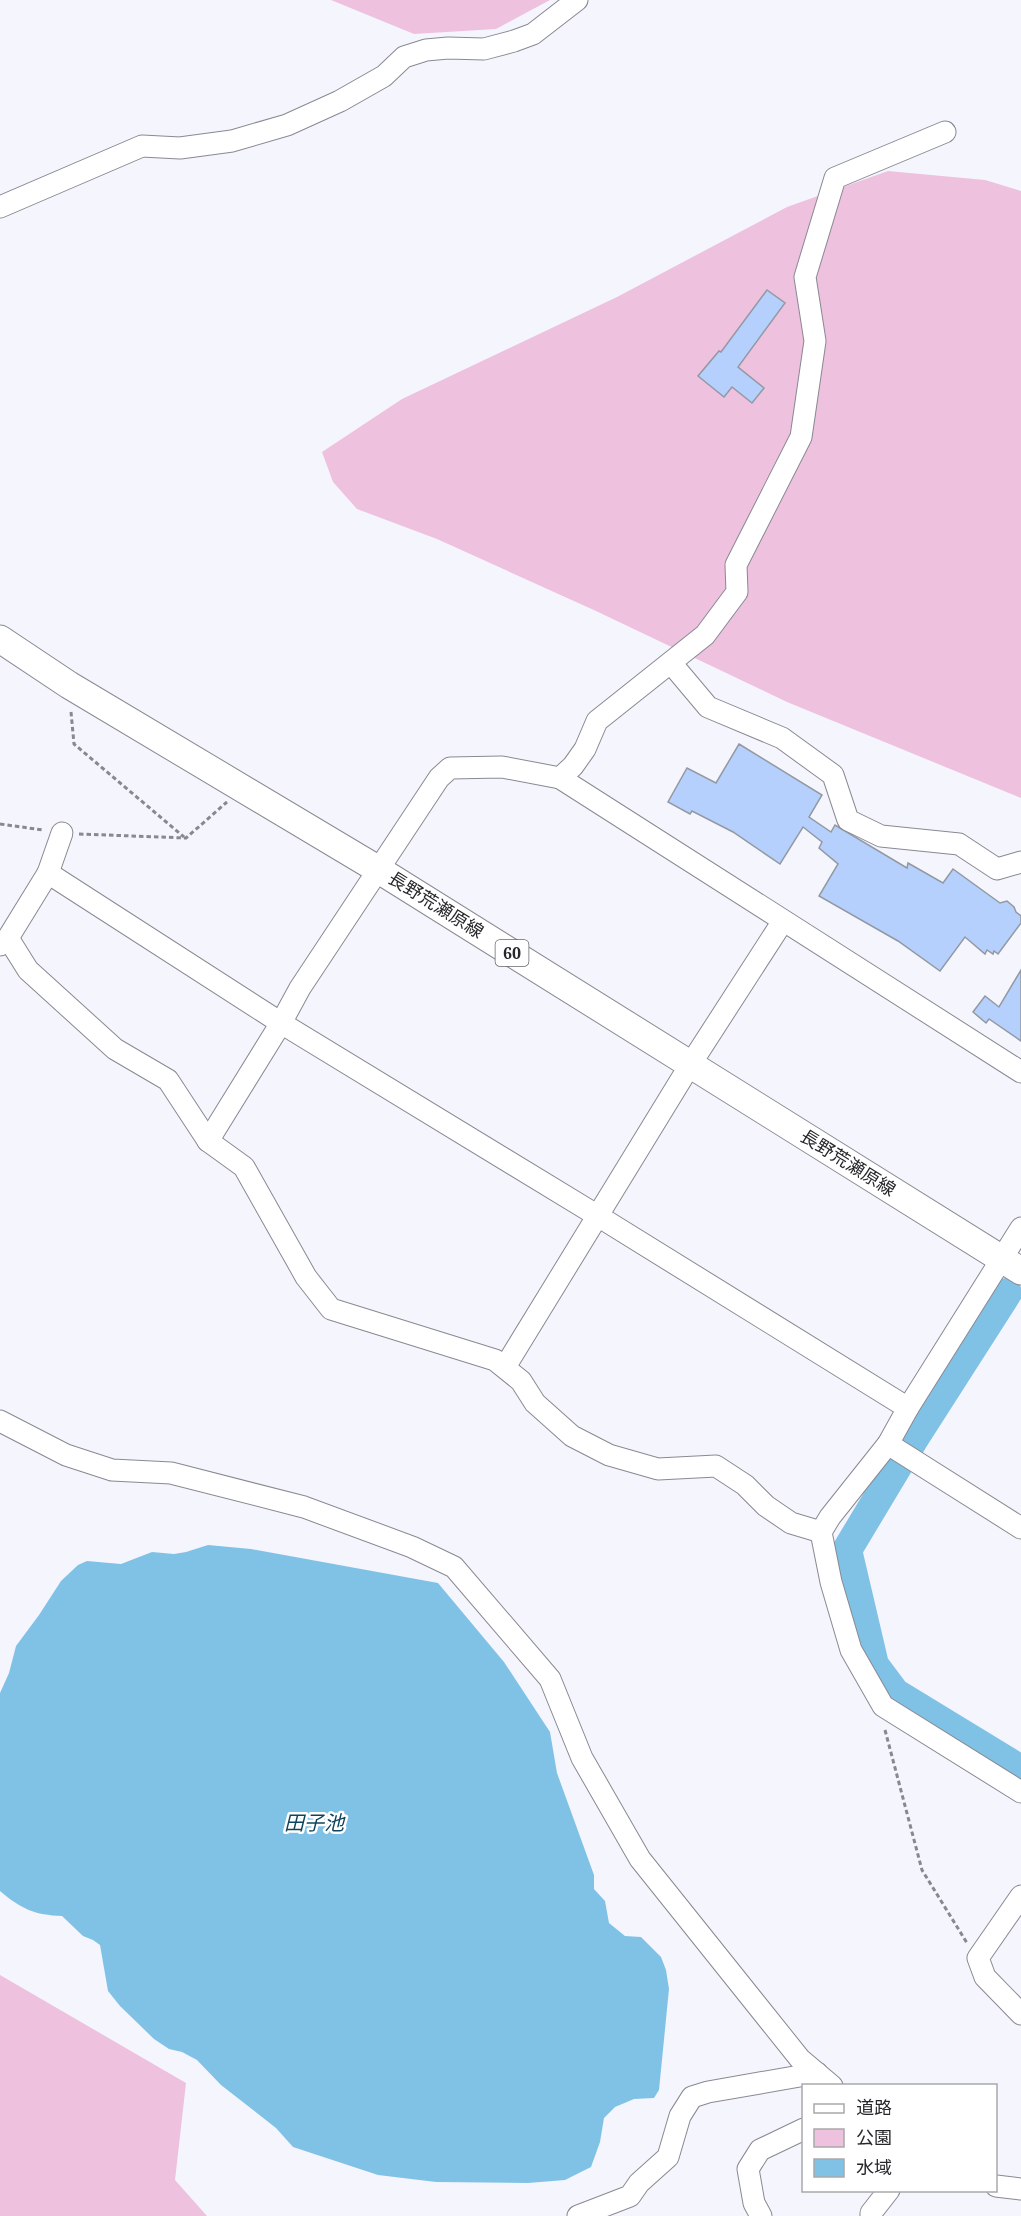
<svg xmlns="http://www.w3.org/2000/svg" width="1021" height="2216" font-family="'Noto Serif','Noto Sans JP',serif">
  <rect width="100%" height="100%" fill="#f5f5fe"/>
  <g fill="#eec1de">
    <path d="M331,0H550L496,29L414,34Z"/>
    <path d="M888,171L985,180L1021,191V798L787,702L596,611L437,539L357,509L333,482L322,452L402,399L617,297L787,207Z"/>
    <path d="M0,1975L186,2083L175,2180L207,2216H0Z"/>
  </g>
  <path fill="#80c2e6" d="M208,1545L251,1549L438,1583L504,1662L550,1732L557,1773L594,1875V1889L605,1901L609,1923L625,1936L641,1937L661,1957L666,1970L669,1989L659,2090L654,2098L634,2099L615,2107L604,2118L600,2142L591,2167L565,2180L528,2183L436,2182L378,2175L293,2147L276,2128L221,2085L197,2060L182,2052L169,2049L154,2039L120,2006L108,1991L100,1945L93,1940L83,1936L62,1916C35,1915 21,1909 0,1891V1693L9,1673L16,1646L39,1615L61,1581L78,1565L87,1561L121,1564L152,1552L174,1554L186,1552Z"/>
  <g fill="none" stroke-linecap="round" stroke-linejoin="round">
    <path stroke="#80c2e6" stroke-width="30" d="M1007,1293L913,1440L847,1550L874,1665L895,1693L1021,1770"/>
  </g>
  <g fill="#b5d0fc" stroke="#9399a2" stroke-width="1.5">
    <path d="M767,290L785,303L738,367L764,388L752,403L732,387L724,397L698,376L719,351L721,352Z"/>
    <path d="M739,744L822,795L809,817L831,832L835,825L907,868L908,863L943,883L953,869L1000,903L1007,901L1014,907L1016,912L1021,916V923L998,954L994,951L993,954L987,950L985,954L965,937L940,971L898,941L819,896L838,864L819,848L822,842L803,827L780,864L733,832L692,811L690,814L668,802L687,768L716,783Z"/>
    <path d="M1021,970V1041L989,1019L986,1023L973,1012L985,996L999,1007Z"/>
  </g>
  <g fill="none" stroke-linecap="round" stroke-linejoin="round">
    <defs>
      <g id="minor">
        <path d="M0,207L142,146L180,148L232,141L287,125L340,101L384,76L404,57L426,50L448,48L484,49L514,41L533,34L577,0"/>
        <path d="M671,663L708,707L782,738L833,775L848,820L881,836L959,844L997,869L1021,862"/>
        <path d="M560,778L1021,1072"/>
        <path d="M48,873L62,833"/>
        <path d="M8,938L28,970L115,1049L168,1080L208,1141L244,1167L306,1277L331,1309L495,1360L521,1381L535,1403L572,1436L609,1455L658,1469L716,1466L745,1485L766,1506L791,1523L821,1532"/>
        <path d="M0,945L8,938L48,873L281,1023L598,1216L908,1408"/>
        <path d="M208,1141L281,1023L300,988L439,778L450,768L502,767L560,778L573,766L585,749L597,721L705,635L737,592L736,565L801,437L815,341L805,277L835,178L945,132"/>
        <path d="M1021,1228L908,1408L888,1444L830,1517L821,1532L831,1582L851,1650L883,1706L1021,1792"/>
        <path d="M505,1367L690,1065L783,921"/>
        <path d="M0,1421L66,1455L112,1470L171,1473L304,1507L412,1547L454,1567L550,1679L582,1758L640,1859L800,2059L832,2086"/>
        <path d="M888,1444L1021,1528"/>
        <path d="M1021,1896L978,1958L985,1977L1021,2014"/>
        <path d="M996,2186L1021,2189"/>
        <path d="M578,2216L630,2196L639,2183L668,2157L680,2116L692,2097L708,2092L817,2073"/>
        <path d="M761,2216L754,2203L748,2169L760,2150L804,2129"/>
        <path d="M871,2216V2213L889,2190"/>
      </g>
      <path id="major" d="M0,639L69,685L379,870L1021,1271"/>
    </defs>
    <use href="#minor" stroke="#898993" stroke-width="23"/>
    <use href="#major" stroke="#898993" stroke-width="29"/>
    <g stroke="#88888f" stroke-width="3" stroke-dasharray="4.5 3" stroke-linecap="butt">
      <path d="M71,712L74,744L184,837"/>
      <path d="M0,824L43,830"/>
      <path d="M79,834L186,838L227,802"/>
      <path d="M885,1730L922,1870L967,1943"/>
    </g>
    <use href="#minor" stroke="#fff" stroke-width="21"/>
    <use href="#major" stroke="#fff" stroke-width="27"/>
  </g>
  <g text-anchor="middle" stroke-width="5" stroke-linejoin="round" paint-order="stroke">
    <rect fill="#fff" stroke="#68686b" stroke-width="1.5" x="495.5" y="940" width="33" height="26" rx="4.5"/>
    <g font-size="16" font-weight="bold" fill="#27272b">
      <text x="512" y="959">60</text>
    </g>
    <g font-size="18" fill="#27272b" stroke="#fff">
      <text transform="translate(436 905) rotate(32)" y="6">長野荒瀬原線</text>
      <text transform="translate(848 1163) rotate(32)" y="6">長野荒瀬原線</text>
    </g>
    <g font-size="20" font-style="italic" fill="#0e445d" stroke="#fff">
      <text x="314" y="1830">田子池</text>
    </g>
  </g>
  <rect x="802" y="2084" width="195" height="108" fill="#ffffff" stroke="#a9a9aa" stroke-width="1.5"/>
  <rect x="814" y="2104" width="30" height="9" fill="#ffffff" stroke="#a9a9aa" stroke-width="1.5"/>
  <text x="856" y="2114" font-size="18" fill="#27272b">道路</text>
  <rect x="814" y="2129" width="30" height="18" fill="#eec1de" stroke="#a9a9aa" stroke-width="1.5"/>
  <text x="856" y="2144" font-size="18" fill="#27272b">公園</text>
  <rect x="814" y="2159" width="30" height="18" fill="#80c2e6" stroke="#a9a9aa" stroke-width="1.5"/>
  <text x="856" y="2174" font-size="18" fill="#27272b">水域</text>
</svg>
